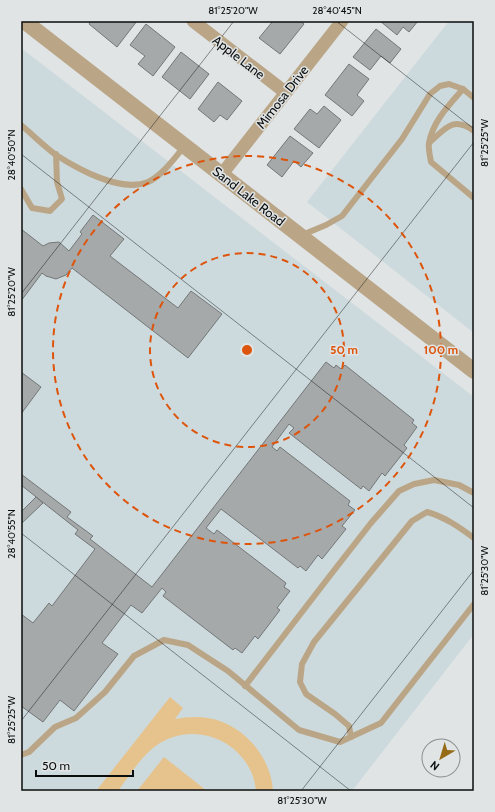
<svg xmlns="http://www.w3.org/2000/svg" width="495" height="812" font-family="Cabin,sans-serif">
  <rect width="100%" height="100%" fill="#e0e4e5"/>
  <g fill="#cddadd">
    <path d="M449,21H474V333L307,202Z"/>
    <path d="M21,48L474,397V634L352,791H21Z"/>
  </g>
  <g fill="#e6c38c">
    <path d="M170,697L183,708L175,719C186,717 197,716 208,718C243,724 271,756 273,791H256C252,745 199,719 160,743C142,754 130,775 118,791H96Z"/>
    <path d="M164,757L207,791H137Z"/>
  </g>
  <g fill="#a5a9aa" stroke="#747778">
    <path d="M91,21H137L117,47L89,24Z"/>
    <path d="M273,21H300L304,24L280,54L259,38Z"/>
    <path d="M380,21H418L409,32L403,27L397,35Z"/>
    <path d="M146,24L175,47L153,76L138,64L145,56L130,45Z"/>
    <path d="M376,29L401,49L390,63L381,56L370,70L353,57Z"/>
    <path d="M181,52L209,74L190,99L162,77Z"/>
    <path d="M349,64L369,79L357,95L364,101L352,116L325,95Z"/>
    <path d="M218,82L242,101L227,120L220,115L214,122L198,109Z"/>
    <path d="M324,106L341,120L319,148L294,129L310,109L317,114Z"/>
    <path d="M290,136L313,153L301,167L294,161L282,177L267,165Z"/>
    <path d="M93,215L124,239L110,256L178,308L191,291L222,314L188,358L72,268L66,275L56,279L46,276L42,273L21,301V229L43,246L49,243L59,242L69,251L82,234L80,232Z"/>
    <path d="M326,362L334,368L336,365L341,369L345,365L414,420L412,423L417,427L404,445L407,448L385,476L382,473L369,491L363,486L361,489L289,433L294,428L289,424L272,447L277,451L280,447L350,501L348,505L355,510L342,526L346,529L322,559L318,555L306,571L300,566L298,568L221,509L206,528L214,534L217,530L286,583L284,587L290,591L277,608L280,610L258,639L255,636L242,653L235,648L233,650L163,596L166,592L162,588L142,613L131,605L102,643L118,654L74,711L60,700L43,722L21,706V614L33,623L49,603L52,606L95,549L75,534L78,530L21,485V474L71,512L67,517L93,536L90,539L152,587Z"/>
    <path d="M21,372L41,387L21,414Z"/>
    <path d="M36,497L43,503L21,524V512Z"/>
  </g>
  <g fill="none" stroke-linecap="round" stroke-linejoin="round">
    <g stroke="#baa687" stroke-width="6">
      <path d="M463,89C449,105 433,121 429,143C428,148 430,156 431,162L474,198"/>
      <path d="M21,125C33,135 44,146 56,155C78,169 121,193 148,182C163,175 174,158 185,146"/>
      <path d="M430,142C446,128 453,116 474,131"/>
      <path d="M21,189L32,208L50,211L62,199L57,182L56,154"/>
      <path d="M302,235L326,225L342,216L402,139L430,94L440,86L449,84L463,89L474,98"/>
      <path d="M245,686L332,573L371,523L399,491L414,484L434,480L459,485L474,493"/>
      <path d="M351,737L349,726L335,714L306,694L300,682L302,664L314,642L412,521L427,512C445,517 459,527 474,538"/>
      <path d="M21,755L29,752L55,727L76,718L105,692L134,656L164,640L188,645L228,671L299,730L340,742L381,723L474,604"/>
    </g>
    <g stroke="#baa687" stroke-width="13">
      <path d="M193,21L285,92"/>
      <path d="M222,174L342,21"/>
    </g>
    <path stroke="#baa687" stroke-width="16" d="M24,21L474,371"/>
  </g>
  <path fill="none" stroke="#0b0d0d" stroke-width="1" stroke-opacity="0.45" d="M336,21L474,129M21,154L474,508M21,294L234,21M21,533L351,791M21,721L474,142M301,791L474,570"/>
  <g fill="none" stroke="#dd550c" stroke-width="2" stroke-dasharray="7 5">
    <circle cx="247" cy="350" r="97"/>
    <circle cx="247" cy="350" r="194"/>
  </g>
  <g text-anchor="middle" stroke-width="3" stroke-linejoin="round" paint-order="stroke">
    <g font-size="13" fill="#0b0d0d" stroke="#e0e4e5">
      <text transform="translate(239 57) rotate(38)" y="5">Apple Lane</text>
      <text transform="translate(282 97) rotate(-52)" y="5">Mimosa Drive</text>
      <text transform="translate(249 196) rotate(38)" y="5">Sand Lake Road</text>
    </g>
  </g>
  <circle cx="247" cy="350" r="6" fill="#dd550c" stroke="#e0e4e5" stroke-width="2"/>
  <g font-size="12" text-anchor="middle" font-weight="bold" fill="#dd550c" stroke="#e0e4e5" stroke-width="3" stroke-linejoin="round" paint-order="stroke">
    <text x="344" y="354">50 m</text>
    <text x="441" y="354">100 m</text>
  </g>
  <rect width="495" height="812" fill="none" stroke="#e0e4e5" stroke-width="44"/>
  <g transform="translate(441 758) rotate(218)"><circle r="19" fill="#e0e4e5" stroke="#8b8e8f"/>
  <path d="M0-3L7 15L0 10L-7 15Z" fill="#966b18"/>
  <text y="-6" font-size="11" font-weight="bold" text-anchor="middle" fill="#0b0d0d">N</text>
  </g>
  <path d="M36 770v6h97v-6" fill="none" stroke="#0b0d0d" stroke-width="2"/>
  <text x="42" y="770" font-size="12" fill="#0b0d0d" stroke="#e0e4e5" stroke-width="3" paint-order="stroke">50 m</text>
  <rect x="22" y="22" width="451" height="768" fill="none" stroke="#0b0d0d" stroke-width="1.5"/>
  <g font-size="10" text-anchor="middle" fill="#0b0d0d">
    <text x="233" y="14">81°25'20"W</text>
    <text x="337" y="14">28°40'45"N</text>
    <text transform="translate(484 143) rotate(-90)" y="4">81°25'25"W</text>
    <text transform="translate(11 155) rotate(-90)" y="4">28°40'50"N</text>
    <text transform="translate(11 292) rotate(-90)" y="4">81°25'20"W</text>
    <text transform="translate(11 534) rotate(-90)" y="4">28°40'55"N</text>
    <text transform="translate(484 571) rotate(-90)" y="4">81°25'30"W</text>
    <text transform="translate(11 720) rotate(-90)" y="4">81°25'25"W</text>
    <text x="302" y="804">81°25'30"W</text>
  </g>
</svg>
